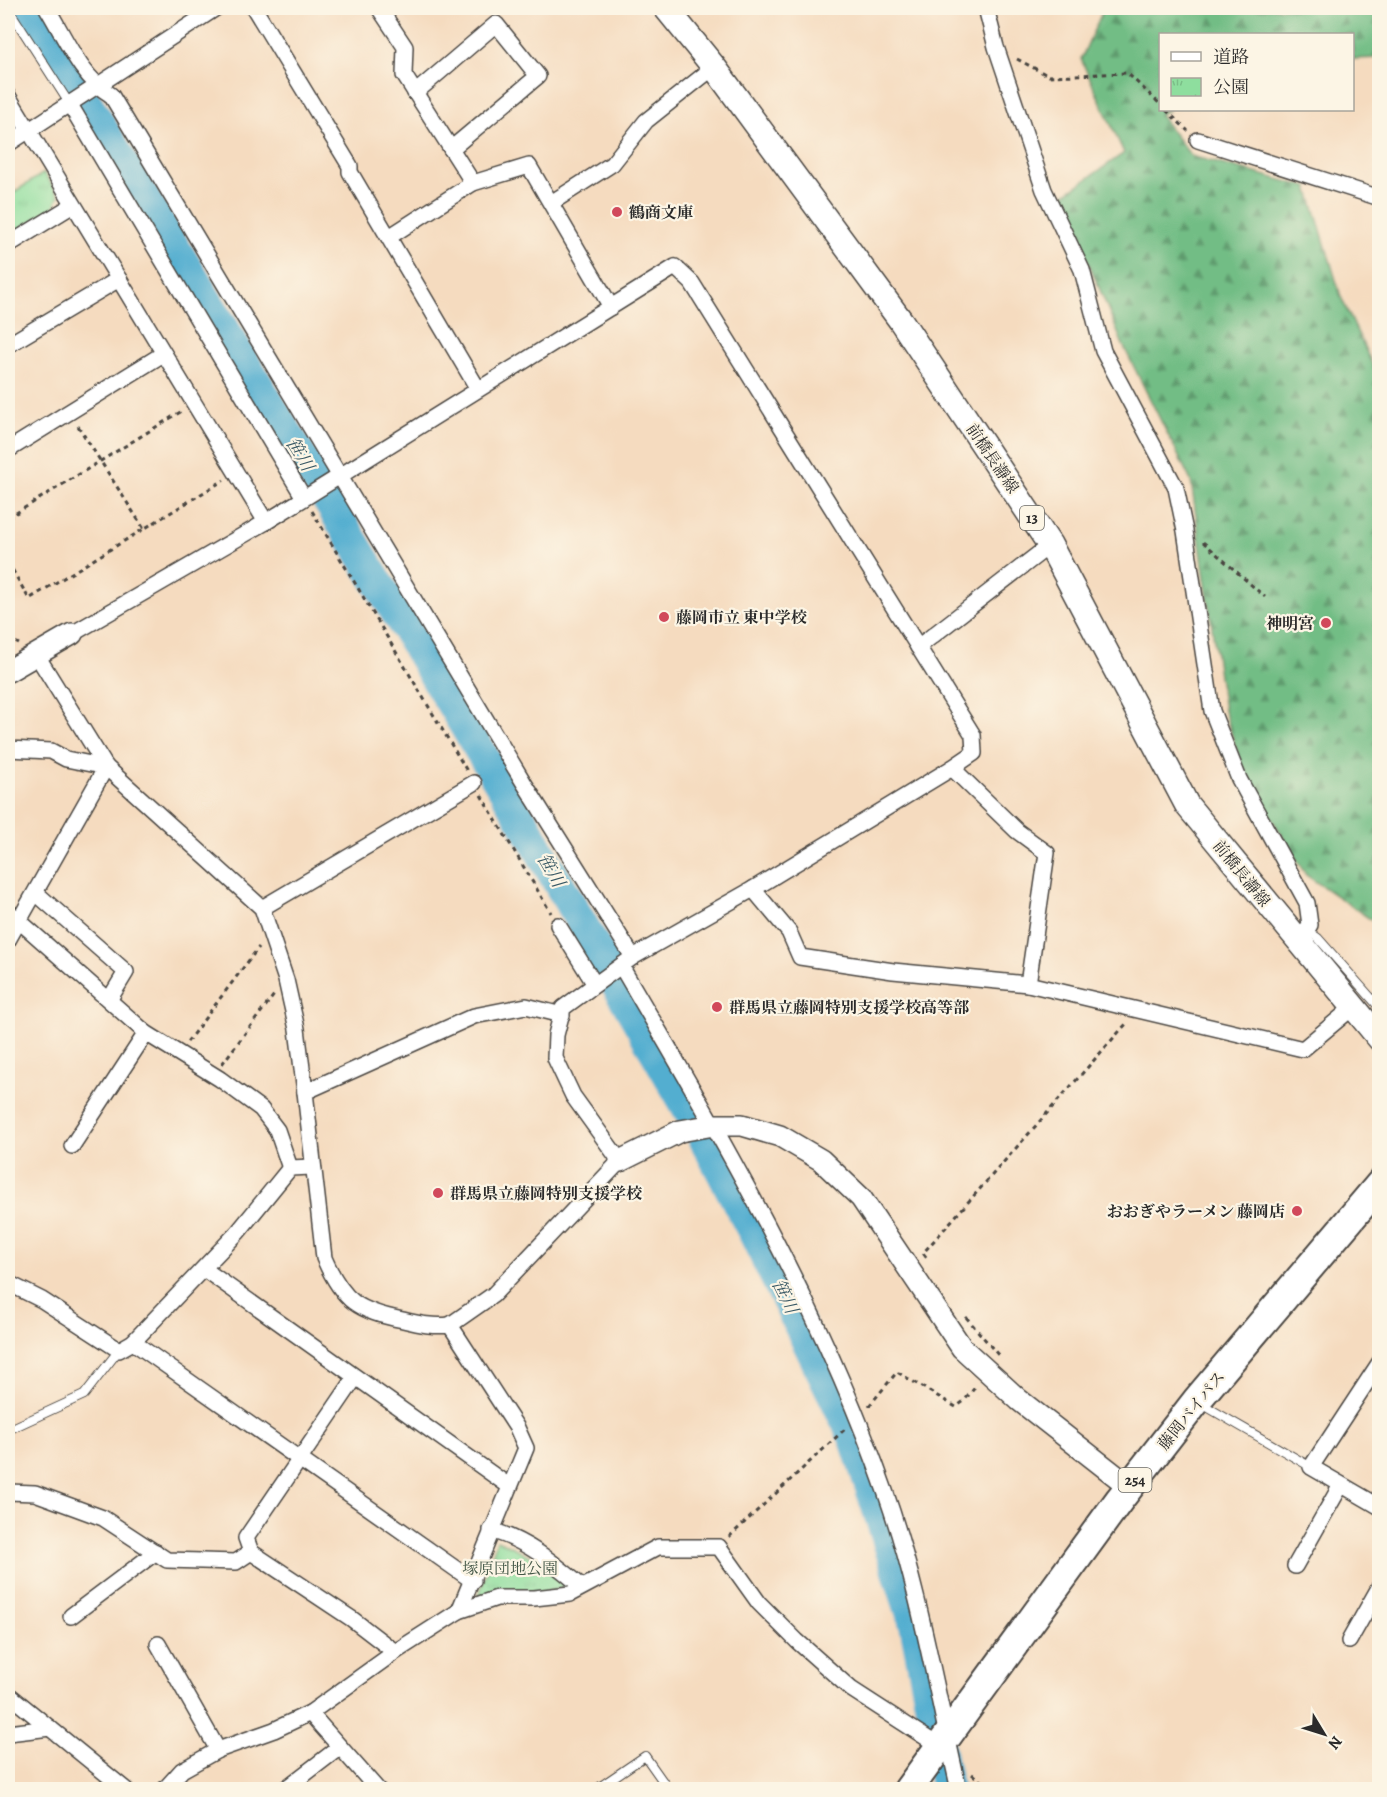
<svg xmlns="http://www.w3.org/2000/svg" width="1387" height="1797" font-family="Alegreya,'Noto Serif JP',serif">
  <defs>
    <pattern id="forest-firs" width="22" height="20" patternUnits="userSpaceOnUse" patternTransform="scale(1.5)"><rect width="22" height="20" fill="#72bd85"/><path d="M5 1l3.5 6h-7zM16 11l3.5 6h-7z" fill="#5e9a6d"/></pattern>
    <pattern id="park-tufts" width="24" height="20" patternUnits="userSpaceOnUse" patternTransform="scale(1.5)"><rect width="24" height="20" fill="#8ede9e"/><path d="M3 7l-1-3M5 7V3M7 7l1-3M15 17l-1-3M17 17v-4M19 17l1-3" fill="none" stroke="#7bbf88"/></pattern>
  </defs>
  <rect width="100%" height="100%" fill="#fcf5e5"/>
  <filter id="ink" filterUnits="userSpaceOnUse"><feTurbulence type="fractalNoise" baseFrequency=".0167" numOctaves="2"/><feDisplacementMap in="SourceGraphic" scale="12" xChannelSelector="R" yChannelSelector="G"/><feConvolveMatrix kernelMatrix="1 2 1 2 8 2 1 2 1" color-interpolation-filters="sRGB"/></filter>
  <filter id="wash" filterUnits="userSpaceOnUse"><feTurbulence type="fractalNoise" baseFrequency=".008" numOctaves="4" result="noise"/><feDisplacementMap in="SourceGraphic" scale="24" xChannelSelector="R" yChannelSelector="G"/><feGaussianBlur stdDeviation="1.35" result="paint"/><feColorMatrix in="noise" values="0 0 0 0 0 0 0 0 0 0 0 0 0 0 0 0 0 1.4 0 .05"/><feComposite in="paint" operator="in"/></filter>
  <g filter="url(#wash)">
    <rect width="100%" height="100%" fill="#f5dbbf"/>
    <path fill="url(#forest-firs)" stroke="#4e7458" stroke-width="1.5" d="M1104,8H1379V58L1353,59L1352,34H1160V110H1169L1159,114L1191,156L1308,187L1341,297L1379,379V925L1306,875L1244,773L1224,710L1191,481L1123,345L1061,197L1124,153L1081,59Z"/>
    <g fill="url(#park-tufts)" stroke="#5c8464" stroke-width="1.5">
      <path d="M44,173L59,196L53,209L14,232L8,222V196Z"/>
      <path d="M497,1540C525,1551 548,1566 570,1587L539,1593L494,1591L478,1598Z"/>
    </g>
    <g fill="none" stroke-linecap="round" stroke-linejoin="round">
      <path stroke="#52aed0" stroke-width="32" d="M29,8L524,823L694,1119L754,1233L855,1439L915,1624L947,1790"/>
    </g>
  </g>
  <g filter="url(#ink)">
    <g fill="none" stroke-linecap="round" stroke-linejoin="round">
      <defs>
        <g id="lane">
          <path d="M8,8L69,103"/>
          <path d="M1307,930L1318,938L1380,1008"/>
          <path d="M1200,1403L1311,1467"/>
          <path d="M8,1430L84,1395L119,1350"/>
          <path d="M595,1790L645,1756L669,1790"/>
        </g>
        <g id="street">
          <path d="M47,8C65,37 81,78 111,95L524,783L633,957"/>
          <path d="M254,8L350,166V172L478,389"/>
          <path d="M379,8L405,47L404,75L473,183L529,166L611,307"/>
          <path d="M986,8L996,47L1044,190L1082,270L1103,351L1176,488L1185,531L1212,711L1239,779L1307,903L1310,925L1297,941"/>
          <path d="M415,93L496,24L538,76L451,149"/>
          <path d="M8,96L266,522"/>
          <path d="M69,103L304,498"/>
          <path d="M1198,140L1380,198"/>
          <path d="M8,144L216,8"/>
          <path d="M551,203L612,164L646,121L714,67"/>
          <path d="M389,237L473,183"/>
          <path d="M8,245L73,205"/>
          <path d="M8,345L119,279"/>
          <path d="M8,450L163,354"/>
          <path d="M72,634L266,522L675,267L692,283L973,735L974,753L952,768L753,889L633,957L563,1008L556,1035L555,1058L573,1096L620,1161L493,1295L450,1325L517,1428L526,1448L459,1611"/>
          <path d="M918,647L1050,545"/>
          <path d="M8,749L51,751L66,759L106,767L262,908L286,980L297,1029L305,1092"/>
          <path d="M952,768L1017,831L1047,853L1028,984"/>
          <path d="M753,889L789,932L800,957L893,971L1028,984L1303,1049L1352,1008"/>
          <path d="M36,893L126,972L109,1000"/>
          <path d="M262,908L474,783"/>
          <path d="M8,911L146,1033L220,1079L261,1109L277,1130L290,1168"/>
          <path d="M558,925L594,983"/>
          <path d="M8,940L106,767L36,654"/>
          <path d="M621,966C720,1135 820,1305 885,1491C919,1587 936,1690 959,1790"/>
          <path d="M72,1146L146,1033"/>
          <path d="M204,1269L509,1486"/>
          <path d="M8,1283L42,1300L119,1350L133,1342L238,1232L290,1168L312,1167"/>
          <path d="M450,1325C433,1327 420,1324 403,1320C358,1311 343,1302 324,1258L305,1092L474,1016L526,1006L562,1015"/>
          <path d="M133,1342L473,1581"/>
          <path d="M1380,1362L1311,1467L1380,1507"/>
          <path d="M8,1492L35,1493L103,1518L167,1560L236,1562L251,1552L352,1619L395,1652"/>
          <path d="M491,1530C527,1541 553,1562 582,1587"/>
          <path d="M251,1552L246,1538L355,1378"/>
          <path d="M1295,1566L1341,1485"/>
          <path d="M71,1616L156,1552"/>
          <path d="M1349,1641L1380,1586"/>
          <path d="M158,1644L218,1750"/>
          <path d="M8,1694L126,1790"/>
          <path d="M310,1713L378,1790"/>
          <path d="M8,1733L50,1728"/>
          <path d="M164,1790L182,1770L218,1750L274,1730L310,1713L395,1652L459,1611L497,1598H534L570,1594L658,1547H719L759,1603L797,1641L851,1689L939,1746"/>
          <path d="M284,1790L340,1747"/>
        </g>
        <g id="secondary">
          <path d="M8,671L72,634"/>
          <path d="M620,1161L680,1131L714,1125H742L780,1136L821,1160L861,1198L962,1348L1019,1400L1130,1487"/>
        </g>
        <path id="primary" d="M666,8L714,67L901,321L1050,545L1187,805L1380,1039"/>
        <path id="highway" d="M908,1790L1120,1499L1197,1400L1380,1184"/>
      </defs>
      <use href="#lane" stroke="#494541" stroke-width="10"/>
      <use href="#street" stroke="#494541" stroke-width="18"/>
      <use href="#secondary" stroke="#494541" stroke-width="24"/>
      <use href="#primary" stroke="#494541" stroke-width="27"/>
      <use href="#highway" stroke="#494541" stroke-width="32"/>
      <g stroke="#494541" stroke-width="3" stroke-dasharray="4.5 4.5" stroke-linecap="butt">
        <path d="M1017,59L1049,76L1127,73L1160,104"/>
        <path d="M1166,110L1188,131"/>
        <path d="M78,426L144,529"/>
        <path d="M312,511L467,771"/>
        <path d="M8,518L182,411"/>
        <path d="M1203,542L1265,597"/>
        <path d="M8,562L29,599L224,480"/>
        <path d="M8,638L19,644"/>
        <path d="M1374,653L1380,655"/>
        <path d="M481,795L551,913"/>
        <path d="M187,1042L259,947"/>
        <path d="M222,1064L274,995"/>
        <path d="M926,1257L923,1253L1126,1024"/>
        <path d="M966,1317L999,1356"/>
        <path d="M869,1406L897,1372L956,1407L964,1401L977,1385"/>
        <path d="M729,1537L845,1429"/>
        <path d="M972,1774L992,1790"/>
      </g>
      <use href="#lane" stroke="#fff" stroke-width="8"/>
      <use href="#street" stroke="#fff" stroke-width="15"/>
      <use href="#secondary" stroke="#fff" stroke-width="21"/>
      <use href="#primary" stroke="#fff" stroke-width="24"/>
      <use href="#highway" stroke="#fff" stroke-width="28"/>
    </g>
  </g>
  <g fill="#d1495b" stroke="#fcf5e5" stroke-width="2">
    <circle cx="617" cy="212" r="6"/>
    <circle cx="664" cy="617" r="6"/>
    <circle cx="1326" cy="623" r="6"/>
    <circle cx="717" cy="1007" r="6"/>
    <circle cx="438" cy="1193" r="6"/>
    <circle cx="1297" cy="1211" r="6"/>
  </g>
  <g text-anchor="middle" stroke-width="4.5" stroke-linejoin="round" paint-order="stroke">
    <g fill="#fcf5e5" stroke="#6a6863" stroke-width="1.5">
      <rect x="1020" y="506" width="24" height="24" rx="4.5"/>
      <rect x="1118.5" y="1468" width="33" height="24" rx="4.5"/>
    </g>
    <g font-size="15" font-weight="bold" fill="#2b2b2b">
      <text x="1032" y="523">13</text>
      <text x="1135" y="1485">254</text>
    </g>
    <g font-size="16" font-weight="bold" fill="#2b2b2b" stroke="#fcf5e5" text-anchor="start">
      <text x="629" y="218">鶴商文庫</text>
      <text x="676" y="623">藤岡市立 東中学校</text>
      <text x="1314" y="629" text-anchor="end">神明宮</text>
      <text x="729" y="1013">群馬県立藤岡特別支援学校高等部</text>
      <text x="450" y="1199">群馬県立藤岡特別支援学校</text>
      <text x="1285" y="1217" text-anchor="end">おおぎやラーメン 藤岡店</text>
    </g>
    <g font-size="16" fill="#2b2b2b" stroke="#fcf5e5">
      <text transform="translate(993 458) rotate(56)" y="6">前橋長瀞線</text>
      <text transform="translate(1242 873) rotate(51)" y="6">前橋長瀞線</text>
      <text transform="translate(1191 1410) rotate(-51)" y="6">藤岡バイパス</text>
    </g>
    <g font-size="16" fill="#445848" stroke="#fcf5e5">
      <text x="510" y="1574">塚原団地公園</text>
    </g>
    <g font-size="18" font-style="italic" fill="#395965" stroke="#fcf5e5">
      <text transform="translate(300 454) rotate(59)" y="6">笹川</text>
      <text transform="translate(551 870) rotate(60)" y="6">笹川</text>
      <text transform="translate(785 1296) rotate(64)" y="6">笹川</text>
    </g>
  </g>
  <rect width="1387" height="1797" fill="none" stroke="#fcf5e5" stroke-width="30"/>
  <rect x="1159" y="33" width="195" height="78" fill="#fcf5e5" stroke="#a8a49b" stroke-width="1.5"/>
  <rect x="1171" y="52" width="30" height="9" fill="#ffffff" stroke="#a8a49b" stroke-width="1.5"/>
  <text x="1213" y="63" font-size="18" fill="#2b2b2b">道路</text>
  <rect x="1171" y="78" width="30" height="18" fill="url(#park-tufts)" stroke="#a8a49b" stroke-width="1.5"/>
  <text x="1213" y="93" font-size="18" fill="#2b2b2b">公園</text>
  <g transform="translate(1324 1734) rotate(128)" stroke="#fcf5e5" stroke-width="4.5" paint-order="stroke">
  <path d="M0-4.5L10 22L0 15L-10 22Z" fill="#2b2b2b"/>
  <text y="-9" font-size="16" font-weight="bold" text-anchor="middle" fill="#2b2b2b">N</text>
  </g>
</svg>
